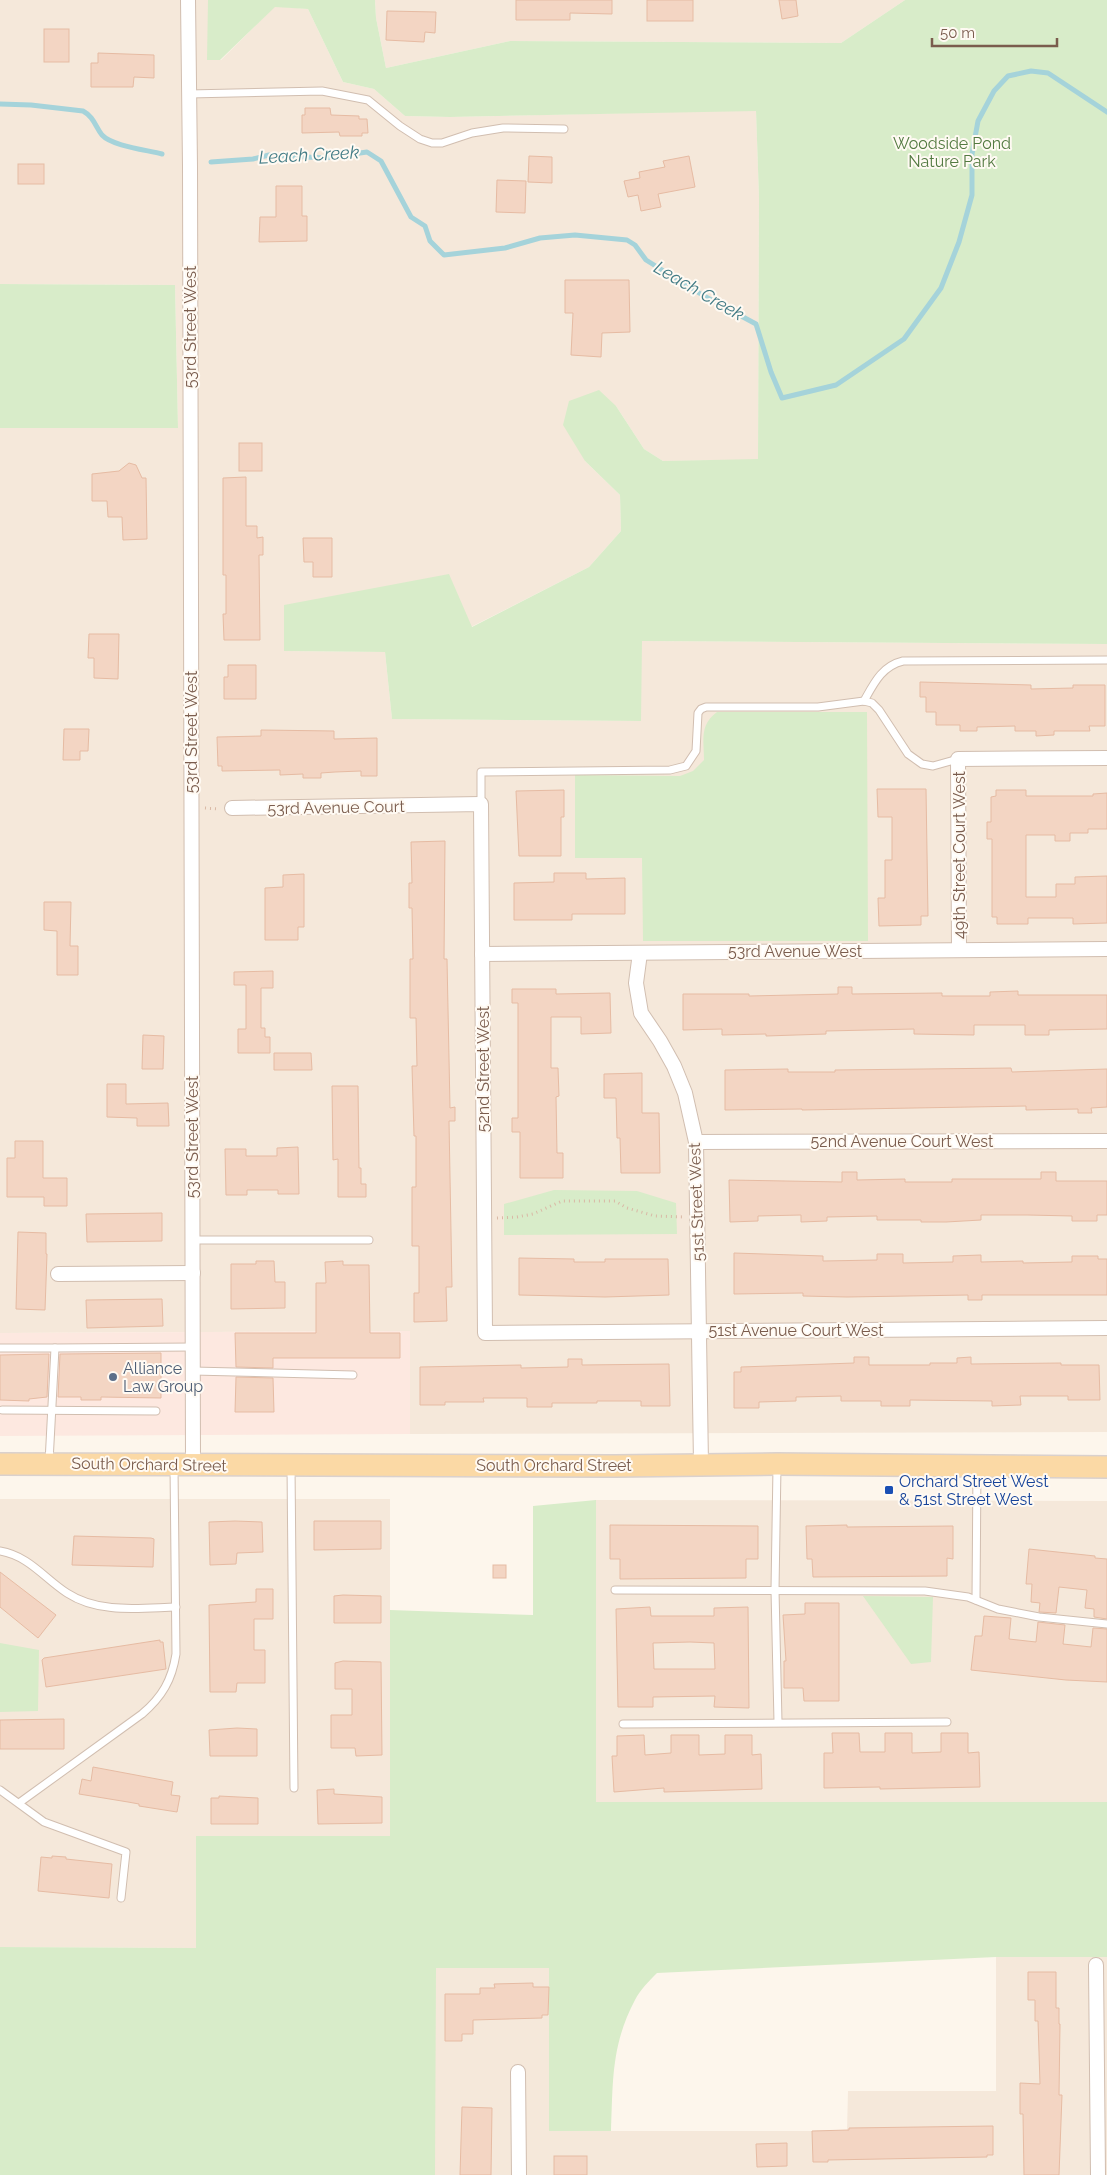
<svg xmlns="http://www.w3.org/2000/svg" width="1107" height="2175" font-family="Raleway,sans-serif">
  <rect width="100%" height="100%" fill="#fdf6ec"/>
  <g fill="#f5e8da">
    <path d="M0,0H208V60H221L275,6L308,9L343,82L374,89L405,116L450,117L756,110L759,198L758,460L663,461L644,449L616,406L585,461L620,495L621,531L589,567L471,627L284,606L285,651L385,652L392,719L640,721L641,641L1107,644V1432L410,1434V1331L0,1333V428L178,427L175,285L0,284Z"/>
    <path d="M375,0H905L841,43L510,41L386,68L376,18Z"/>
    <path d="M0,1499H390V1836H196V1948L0,1947Z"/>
    <path d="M596,1500L1107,1501V1802H596Z"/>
    <path d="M996,1957H1107V2175H435V1968H549V2131H847L848,2091H996Z"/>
  </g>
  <path fill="#fde8e0" d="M410,1331V1434L0,1436V1333Z"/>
  <g fill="#d8ecc9">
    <path d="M208,0H375L376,18L386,68L510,41L841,43L905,0H1107V644L642,641L641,721L392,719L385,652L284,651V605L449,574L472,627L589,567L621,531L620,495L585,461L563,425L569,401L599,390L616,406L644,449L663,461L758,459L759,198L756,111L450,117L405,116L374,89L343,82L308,9L275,7L220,60H207Z"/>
    <path d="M0,284L175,285L178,428H0Z"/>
    <path d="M717,712H867L868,941H643L642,858H575V775L680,776L693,771L704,760C704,741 699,725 717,712Z"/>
    <path d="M554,1190L637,1191L676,1203L677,1234L504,1235V1204Z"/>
    <path d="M596,1500V1802H1107V1957H996L657,1973C649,1981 640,1990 635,2000C611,2045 613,2082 611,2131H549V1968H436L435,2175H0V1947L196,1948V1836H390V1610L533,1615V1506Z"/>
    <path d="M863,1596L933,1597L931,1662L911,1664Z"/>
    <path d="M0,1643L39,1650L38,1711L0,1712Z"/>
  </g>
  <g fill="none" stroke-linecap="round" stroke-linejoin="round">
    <g stroke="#a5d3da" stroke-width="5">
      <path d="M0,104L31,105L83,111C94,117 95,126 102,135C112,146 147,150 162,154"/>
      <path d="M211,162L253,159L269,155L325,158L367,152L381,161L411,217L425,226L430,241L444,255L505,248L540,238L575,235L627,240L635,245L646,260L704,296L756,324L771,372L782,398L836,385L904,339L941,288L959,242L972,195V154L978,121L994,91L1008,76L1031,71L1048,73L1107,112"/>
    </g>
  </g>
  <g fill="#f3d5c3" stroke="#e6bba3" fill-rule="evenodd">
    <path d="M516,0H612V14L570,13V20H516Z"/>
    <rect x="647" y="0" width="46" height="21"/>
    <path d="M779,0H796L798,16L782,19Z"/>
    <path d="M387,11L436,12L435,33L425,32L424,42L386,40Z"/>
    <rect x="44" y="29" width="25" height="33"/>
    <path d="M98,53L154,55V78L134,77L133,87H91V63H98Z"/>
    <path d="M305,108H330L331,115L359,116V119H367L368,133H362V136H340L339,132L302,133V115H305Z"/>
    <path d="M529,156L552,157V183L528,182Z"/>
    <path d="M689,156L695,187L658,194L661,207L641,211L638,195L628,197L624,181L640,178L639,172L665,167L663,161Z"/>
    <rect x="18" y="164" width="26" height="20"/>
    <path d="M497,180L526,181L525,213L496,212Z"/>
    <path d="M276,186H302V216H307V241L259,242L260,217H276Z"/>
    <path d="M565,280H629L630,332L602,333L601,357L571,355L573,313H565Z"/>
    <rect x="239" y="443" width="23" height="28"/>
    <path d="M129,463L136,465L142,478H146L147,539L123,540L122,517H108L107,501H92V474L119,471Z"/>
    <path d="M246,477V526H257V538L263,537V555H259L260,640H224L223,614H226V575H223V478Z"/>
    <path d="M303,538H332V577H313V562H304Z"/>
    <path d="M89,634H119L118,679L94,678V658H88Z"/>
    <path d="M228,665H256V699H224V677H228Z"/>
    <path d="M920,682L1031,685V689L1073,688V685H1105V726H1089L1090,731H1054V735L1036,736V731H1015V726L977,727V731H960V725H936V712H926V697H920Z"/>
    <path d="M64,729H89L88,751H80V760H63Z"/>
    <path d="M261,730L334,731V739L377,738V776H361V771L335,772L321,773V778H303V774L280,775V770L222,771V766H218L217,737L261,736Z"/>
    <path d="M877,789H926L928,916H921V925L879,926L878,898H885V860H892V817H878Z"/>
    <path d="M564,790V817H561V856H519L516,791Z"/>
    <path d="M996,790H1026V796H1093V794L1107,793V829H1088V833H1070V841H1055V835H1026V897H1056V884H1075V877L1107,876V923L1073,924V918H1028V924H997V917H992V839H987V822H991V797L996,796Z"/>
    <path d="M445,841L444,959H447L450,1108L455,1107V1121H449L452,1287H446L447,1321L414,1322V1293H419V1246H412V1187H416V1136H414L412,1066H417L416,1018H410V959H413L412,908H409V883H412L411,842Z"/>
    <path d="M554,873H586V879L625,878V914H572V920H514V883L554,882Z"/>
    <path d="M304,874V927H298V940H265V888L283,887V875Z"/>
    <path d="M44,902H71L70,946H78V975H57V931L44,930Z"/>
    <path d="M273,971V988H261V1028H265V1037H270V1053H238V1029H246V985H234V972Z"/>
    <path d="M838,987H852V994L942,993V996H990V992L1018,991V995H1107V1029L1049,1030V1035H1025V1025H974V1035L914,1034V1029L826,1031V1034L766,1036V1034L722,1035V1029L683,1030V994H749V996L838,994Z"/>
    <path d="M512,989H556V994L610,993L611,1033L581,1034V1017H551V1068H558L559,1096L556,1097L557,1153H563V1178H520V1132H512V1118H518V1003H512Z"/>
    <path d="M143,1035L164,1036L163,1069H142Z"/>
    <path d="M274,1053H311L312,1070H274Z"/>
    <path d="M1011,1068L1012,1072L1107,1069V1107L1091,1108L1092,1113H1078V1109L1026,1110V1106L802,1110V1109L725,1110V1070L788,1069V1072H835V1070Z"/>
    <path d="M642,1073V1113H659L660,1173H621L620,1138H617L616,1098H604V1074Z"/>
    <path d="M107,1084H126V1104L168,1103L169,1126H137V1118L107,1117Z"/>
    <path d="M332,1086H358L359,1168H361V1184H366V1197H338V1159L333,1160Z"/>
    <path d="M15,1141H43V1178H67V1206H44V1197H7V1158H15Z"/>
    <path d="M298,1147L299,1194H278V1190H247V1195H226L225,1149H246V1156H277V1148Z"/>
    <path d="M842,1172H857V1180L905,1179V1182H952V1179H1041V1172H1056V1181H1107V1215H1097V1221H1072V1216L1028,1215H981V1220L946,1222H921V1220H877V1216L827,1217V1221L801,1222V1215L758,1216V1221L730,1222L729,1180L842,1182Z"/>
    <path d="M162,1213V1241L87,1242L86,1214Z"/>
    <path d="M18,1232L46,1233V1254H47L45,1310L16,1309Z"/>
    <path d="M734,1253L823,1256V1261L877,1260V1254H903V1263L953,1262V1256L981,1255V1262L1023,1261V1263L1072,1262V1256H1098V1259H1107V1295H982V1300H968V1295L847,1297L803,1296V1293L734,1294Z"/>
    <path d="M519,1258L574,1259V1262H605V1259H668L669,1295L605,1297L519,1295Z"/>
    <path d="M256,1261H274L275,1282H285V1308L231,1309V1264H256Z"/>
    <path d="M343,1261V1265H369L370,1333H400V1358H273V1368L236,1367L235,1333H316V1283H326L325,1262Z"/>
    <path d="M162,1299L163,1326L87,1328L86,1300Z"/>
    <path d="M161,1353V1398L101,1397V1400H81V1397H58L60,1354Z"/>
    <path d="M49,1354L47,1397L29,1399V1401L0,1400V1355Z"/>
    <path d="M854,1357H869V1365H930V1363H957V1358L971,1357V1364L1061,1363V1365H1099L1100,1400H1068V1396H1020L1021,1405L992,1406V1401L910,1400V1406H881V1401H841V1396L796,1397V1401L759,1402V1408H734V1372H741V1367L854,1363Z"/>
    <path d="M568,1359H582V1365L669,1364L670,1406H641V1401H597V1403H552V1407H527V1398H483L484,1402H445V1405H420V1367L521,1365V1368L568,1367Z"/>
    <path d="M236,1377L273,1378L274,1412H235Z"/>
    <path d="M235,1521L262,1522L263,1552L237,1553L236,1564L210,1565L209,1522Z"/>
    <path d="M314,1521H381V1549L314,1550Z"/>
    <path d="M610,1525L758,1526V1559H746V1578L620,1579V1559H610Z"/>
    <path d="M847,1525V1527L953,1526V1559L947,1558V1576L813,1577L812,1559H807L806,1526Z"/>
    <path d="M74,1536L151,1538L154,1539L153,1567L72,1565Z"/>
    <path d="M1029,1549L1095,1556V1558L1107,1559V1619L1094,1617V1609L1085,1608L1087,1590L1059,1587L1056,1613L1039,1612L1040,1603L1031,1602L1032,1584H1026Z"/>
    <rect x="493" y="1565" width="13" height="13"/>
    <path d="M0,1572L56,1615L38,1638L0,1607Z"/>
    <path d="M256,1589H273V1619H254V1650H265V1683H237L236,1692H210L209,1605L256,1602Z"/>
    <path d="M343,1595L381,1596V1623H334V1596Z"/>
    <path d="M805,1603H839V1701H804L803,1688H784V1661H786L783,1615L805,1614Z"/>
    <path d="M650,1607L651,1616H714V1608L748,1607L749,1708L714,1707L715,1696L653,1697V1707H618L616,1609ZM690,1642L714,1643L715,1669H654L653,1643Z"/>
    <path d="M984,1616L1011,1618L1009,1639L1036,1642L1038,1622L1065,1625L1063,1644L1091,1647L1093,1628L1107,1629V1682L1066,1680L971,1670L975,1636H982Z"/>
    <path d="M160,1640V1642H163L166,1669L46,1687L42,1660L44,1658Z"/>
    <path d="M343,1661L381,1662L382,1755L356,1756L355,1748H331V1715H352V1689H335V1663Z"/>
    <path d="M64,1719V1749H0V1720Z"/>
    <path d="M237,1728L257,1729V1756H210L209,1730Z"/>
    <path d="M832,1733H859L860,1752H885V1733H912V1753L941,1752V1733H968V1753L979,1752L980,1787L880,1789V1787L824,1788V1753H833Z"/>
    <path d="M644,1735L645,1755L671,1753V1735H699V1755L725,1754V1735H752V1755L761,1754L762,1789L664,1792V1788L614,1792L612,1756H617V1736Z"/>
    <path d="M93,1767L173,1782L171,1795L180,1796L177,1812L139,1806V1804L128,1802L79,1794L82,1779L91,1781Z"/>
    <path d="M334,1789V1794L382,1797V1823L318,1824L317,1790Z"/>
    <path d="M219,1796L258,1798V1824H211V1798H219Z"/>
    <path d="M52,1856L66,1857V1859L112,1864L109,1898L38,1891L41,1857L52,1858Z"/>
    <path d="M1028,1972H1056V2008H1059V2024H1060L1059,2095H1062L1059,2175H1024L1023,2114H1020V2083L1040,2084L1038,2021H1035V2000H1028Z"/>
    <path d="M533,1983V1987H549L548,2015H542V2018L473,2020V2034H462V2041H445V1994H480V1988H495L494,1984Z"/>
    <path d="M462,2107L492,2108L491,2175H460Z"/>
    <path d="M993,2126V2155H987V2157L828,2160V2162H813L812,2131L849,2130V2128Z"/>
    <path d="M787,2143V2166L757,2167L756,2144Z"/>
    <rect x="554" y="2156" width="33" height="19"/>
  </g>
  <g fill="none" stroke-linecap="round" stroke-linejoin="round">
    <defs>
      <g id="service">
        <path d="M189,94L322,91L368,100L400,126L420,139L432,143H442L472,133L503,128L564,129"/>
        <path d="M864,701C874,683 882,666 903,661L1107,660"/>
        <path d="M481,804V772L670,770L686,766L696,751L698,713L701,709L706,707H818L864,701L872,703L879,710L908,754L922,764L933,766L958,759"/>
        <path d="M193,1240H369"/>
        <path d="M0,1348H55"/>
        <path d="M193,1371L353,1375"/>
        <path d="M2,1410L156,1411"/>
        <path d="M49,1462L55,1348L193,1347"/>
        <path d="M291,1466L294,1788"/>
        <path d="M777,1467L775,1590L778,1722"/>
        <path d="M0,1551C29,1556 44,1578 67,1593C99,1614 140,1608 176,1607"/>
        <path d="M615,1590L925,1591L968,1597L998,1609L1039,1617L1107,1624"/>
        <path d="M976,1600L977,1467"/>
        <path d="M623,1724L947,1722"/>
        <path d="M0,1790L44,1822L126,1852L121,1898"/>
        <path d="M19,1803L142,1714C162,1697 172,1680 176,1654L174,1467"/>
      </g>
      <g id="minor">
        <path d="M188,0L190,166L193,1465"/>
        <path d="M232,808L481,804L485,1333L1107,1328"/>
        <path d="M959,950L958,759L1107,758"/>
        <path d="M640,953L636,983L641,1013L660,1041L674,1066L685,1093L696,1142L701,1464"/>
        <path d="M482,954L1107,949"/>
        <path d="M696,1142L1107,1141"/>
        <path d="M58,1274L193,1273"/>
        <path d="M1096,1965L1098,2175"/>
        <path d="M518,2072L519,2175"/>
      </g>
      <path id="primary" d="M0,1464L615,1466L777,1464L1107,1467"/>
    </defs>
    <use href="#service" stroke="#d1beb0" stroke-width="9"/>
    <use href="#minor" stroke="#d1beb0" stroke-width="16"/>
    <use href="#primary" stroke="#dad1cd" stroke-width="24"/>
    <g stroke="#d9b8a5" stroke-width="3" stroke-dasharray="1 4" stroke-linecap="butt">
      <path d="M205,808L218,809"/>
      <path d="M497,1218L517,1217L533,1214L562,1201H615L627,1208L655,1216L685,1217"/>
    </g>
    <use href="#service" stroke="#fff" stroke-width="7"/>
    <use href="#minor" stroke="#fff" stroke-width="14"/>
    <use href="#primary" stroke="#fbd9a5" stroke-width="21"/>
  </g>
  <circle fill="#5c6f8a" stroke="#fffaf3" stroke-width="2" cx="113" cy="1377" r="5"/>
  <rect fill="#1a4fb4" stroke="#fffaf3" stroke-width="2" x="884" y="1485" width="10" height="10" rx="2.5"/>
  <g text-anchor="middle" stroke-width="4" stroke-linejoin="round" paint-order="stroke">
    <g font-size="16" fill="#537a41" stroke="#fffaf3">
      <text x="952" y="149">Woodside Pond<tspan x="952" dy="18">Nature Park</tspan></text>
    </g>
    <g font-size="16" fill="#7a5c4d" stroke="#fffaf3">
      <text transform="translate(190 327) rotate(-90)" y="6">53rd Street West</text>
      <text transform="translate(191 732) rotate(-90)" y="6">53rd Street West</text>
      <text transform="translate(336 807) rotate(-1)" y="6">53rd Avenue Court</text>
      <text transform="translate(959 855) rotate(-90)" y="6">49th Street Court West</text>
      <text x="795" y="957">53rd Avenue West</text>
      <text transform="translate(483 1069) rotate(-90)" y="6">52nd Street West</text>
      <text transform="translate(192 1137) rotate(-90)" y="6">53rd Street West</text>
      <text x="902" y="1147">52nd Avenue Court West</text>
      <text transform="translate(696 1202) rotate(-92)" y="6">51st Street West</text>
      <text x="796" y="1336">51st Avenue Court West</text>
      <text transform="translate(149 1464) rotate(1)" y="6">South Orchard Street</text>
      <text x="554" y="1471">South Orchard Street</text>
    </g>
    <g font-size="16" fill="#4e5e75" stroke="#fffaf3" text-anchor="start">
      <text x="123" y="1374">Alliance<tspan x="123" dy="18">Law Group</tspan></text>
    </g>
    <g font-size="16" fill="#164399" stroke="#fffaf3" text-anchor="start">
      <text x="899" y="1487">Orchard Street West<tspan x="899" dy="18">&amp; 51st Street West</tspan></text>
    </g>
    <g font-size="18" font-style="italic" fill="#437c86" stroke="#fffaf3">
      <text transform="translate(309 155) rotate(-3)" y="6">Leach Creek</text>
      <text transform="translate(699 291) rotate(30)" y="6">Leach Creek</text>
    </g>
  </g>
  <path d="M932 38v8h125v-8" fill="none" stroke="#7a5c4d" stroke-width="2.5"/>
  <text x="940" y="38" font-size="15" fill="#7a5c4d" stroke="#fffaf3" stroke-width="4" paint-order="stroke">50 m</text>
</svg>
